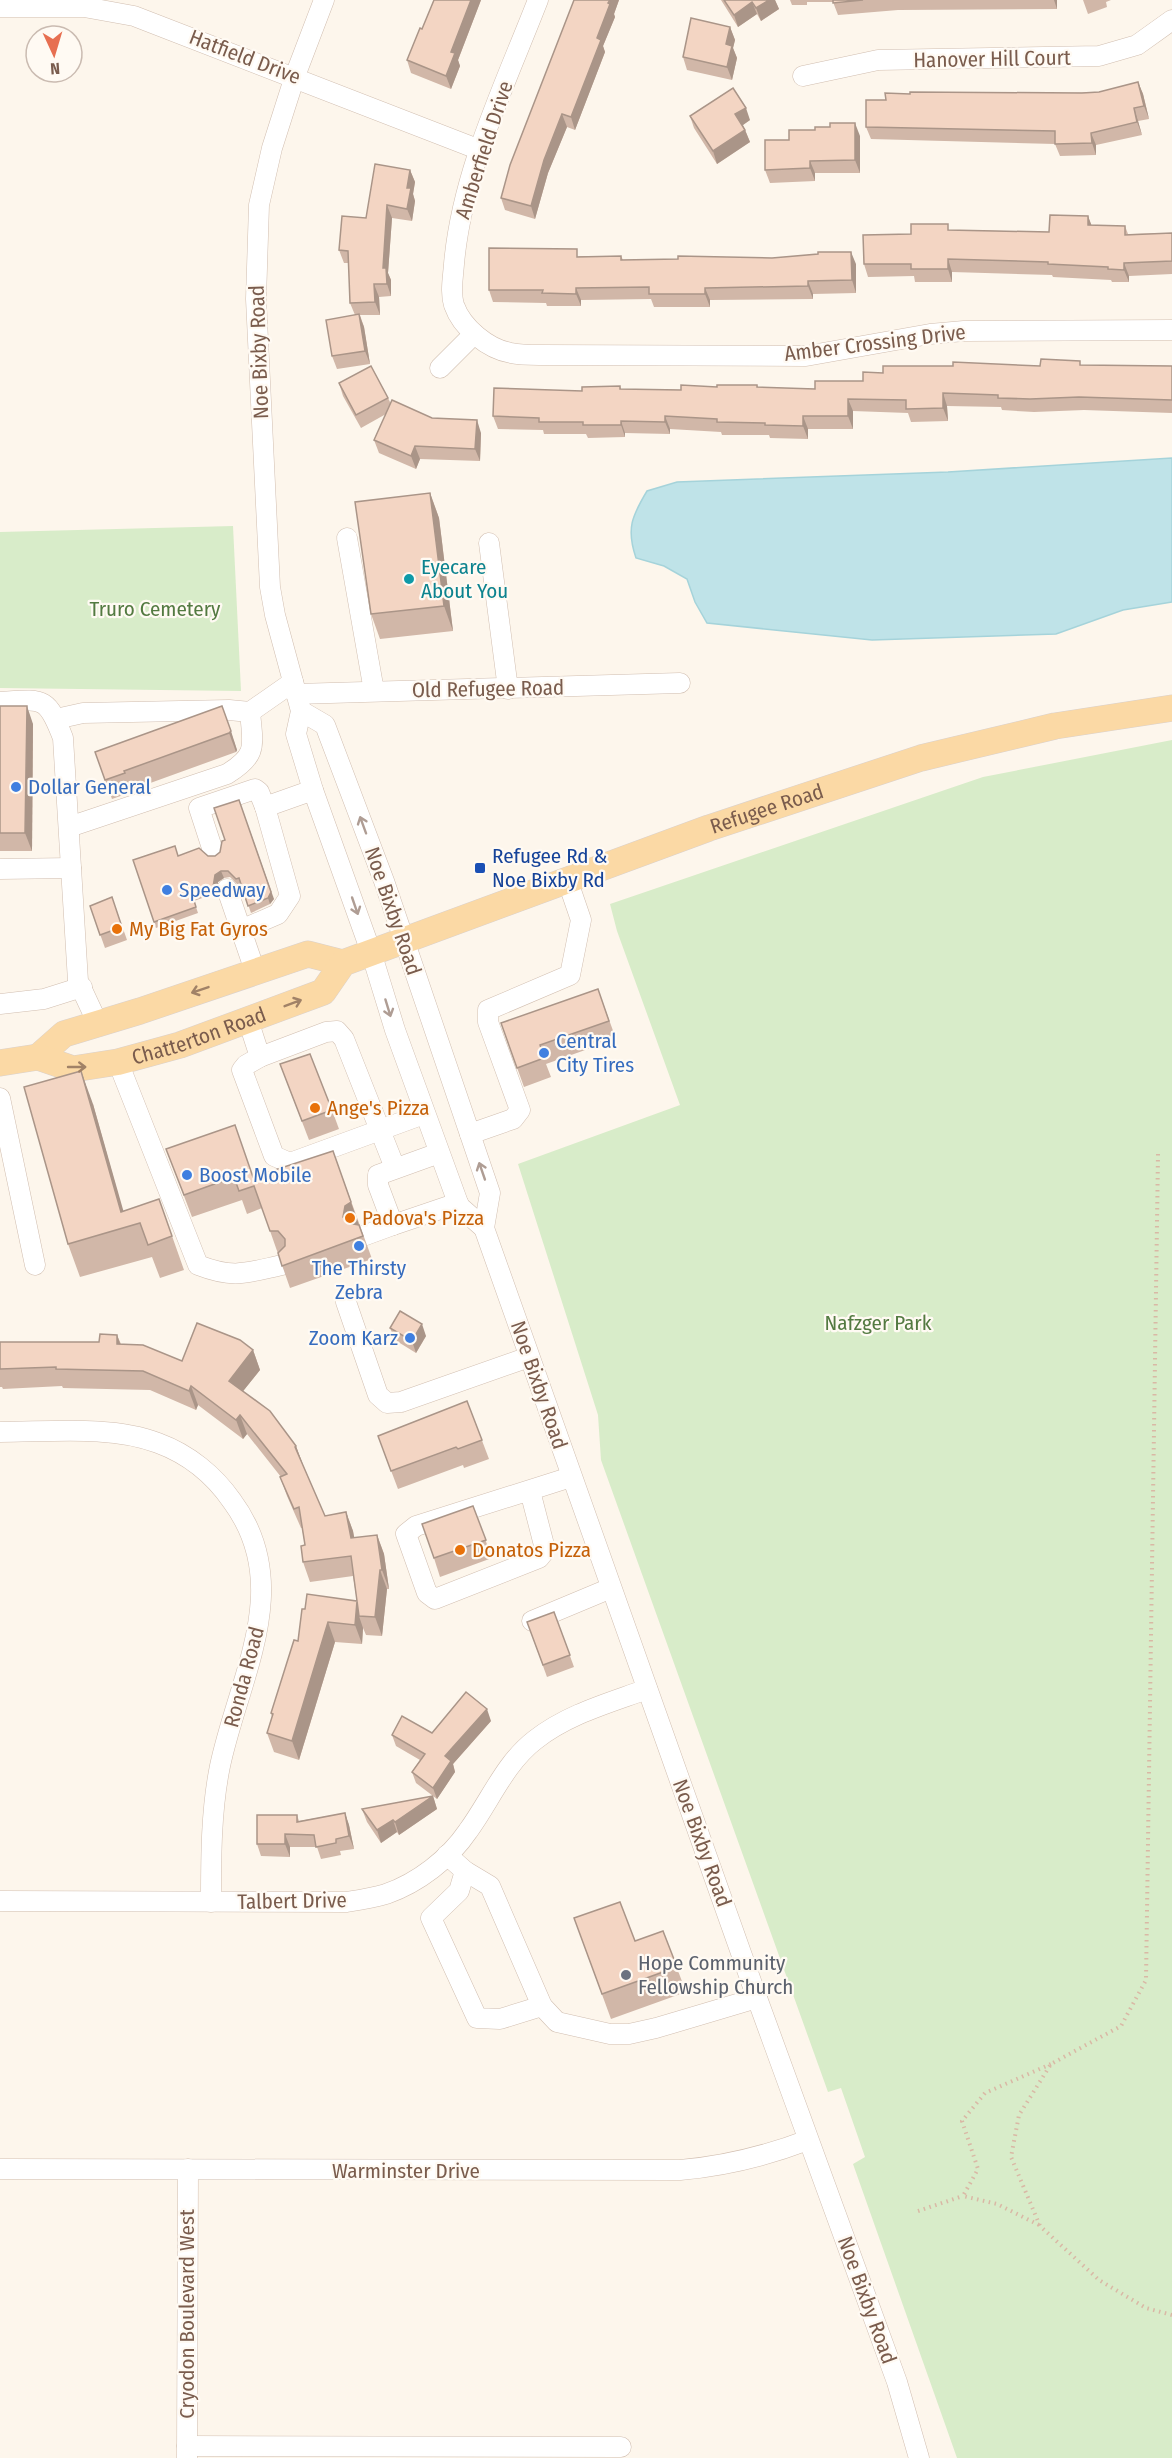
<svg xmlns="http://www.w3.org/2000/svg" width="1172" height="2458" font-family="'Fira Sans Condensed',sans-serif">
  <rect width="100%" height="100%" fill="#fdf6ec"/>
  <g fill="#d8ecc9">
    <path d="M233,526L241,691L0,688V532Z"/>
    <path d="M1172,740V2458H957L853,2164L865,2157L841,2088L828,2092L601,1460L598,1415L518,1164L680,1105L617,931L610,904L983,777Z"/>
  </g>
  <path fill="#bfe3e8" stroke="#a5d3da" stroke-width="1.5" d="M1172,458V602L1123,610L1056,634L872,640L707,623L695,602L687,579L664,566L636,558C626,529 632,516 647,491L677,482L948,472Z"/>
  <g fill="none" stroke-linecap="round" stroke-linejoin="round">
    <defs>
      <g id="minor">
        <path d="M324,0L295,76L272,148L259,205L256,299L270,587L275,615L301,711L296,734L313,790L371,952L395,1030L458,1203L460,1207L484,1228"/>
        <path d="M538,0C505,85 462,172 454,264C453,278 450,292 454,305C462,328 488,349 511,353C520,355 530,355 539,355L806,356L930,334L964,331L1172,330"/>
        <path d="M0,7H84L134,16L480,150"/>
        <path d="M803,76L878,60L1099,56L1137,45L1172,20"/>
        <path d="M440,368L474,334"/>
        <path d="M347,538L374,691"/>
        <path d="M489,543L508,689"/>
        <path d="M296,694L680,683"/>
        <path d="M0,702C44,699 47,696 63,738L78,981L98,1024"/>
        <path d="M301,711L325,725L384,881L490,1193L484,1228L757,1998L897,2382L919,2458"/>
        <path d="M56,719L83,713L229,710L250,712L293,682"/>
        <path d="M69,827L227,774C258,755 253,746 250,712"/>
        <path d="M213,851L199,808L255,789L259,792L265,807"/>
        <path d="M0,869L71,868"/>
        <path d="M227,889L241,930"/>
        <path d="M255,971L241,930L278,914L290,896L265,807L313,790"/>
        <path d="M0,1004L44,999L82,987"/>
        <path d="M248,1020L260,1057L246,1065L242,1070L274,1156L290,1163L424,1114"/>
        <path d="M260,1057L326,1032L337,1031L344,1039L395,1168"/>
        <path d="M118,1062L198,1265C234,1279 246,1273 282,1265"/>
        <path d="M0,1098L35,1265"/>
        <path d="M470,1134L513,1119L520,1110L488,1022V1010L570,975L581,920L567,879"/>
        <path d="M439,1153L378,1175V1185L393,1225L458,1203"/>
        <path d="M363,1236L393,1225"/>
        <path d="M346,1302L378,1395L387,1403L401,1402L529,1357"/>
        <path d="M0,1432C49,1432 112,1425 158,1443C188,1454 214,1475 232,1501C295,1586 239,1676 220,1766C211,1810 211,1857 211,1902"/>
        <path d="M530,1491L544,1545L543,1553L539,1558L435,1599L427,1593L406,1534L416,1526L571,1477"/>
        <path d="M532,1621L611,1588"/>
        <path d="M447,1855L465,1871L490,1886L542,2006L557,2022L610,2034H629L656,2028L757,1998"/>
        <path d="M465,1871L459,1891L431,1918L477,2018L500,2019L542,2006"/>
        <path d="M0,1901L346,1902C359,1900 373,1898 386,1894C418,1883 449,1859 468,1831C490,1801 505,1763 535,1740C568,1714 609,1703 647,1689"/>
        <path d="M0,2169L680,2170C725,2166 766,2156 808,2140"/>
        <path d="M187,2446L621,2447"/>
        <path d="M187,2458L188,2169"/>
      </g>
      <g id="major">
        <path d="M38,1057L64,1034L140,1011L308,954L343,963"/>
        <path id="s1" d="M0,1063L38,1057L73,1069L118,1062L180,1045L323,992L343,963L709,828L921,758L1055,726L1172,708"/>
      </g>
    </defs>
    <use href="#minor" stroke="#d1beb0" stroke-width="21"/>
    <use href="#major" stroke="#dad1cd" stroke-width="27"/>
    <g stroke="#d9b8a5" stroke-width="4" stroke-dasharray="1.5 4.5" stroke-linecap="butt">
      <path d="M1158,1154L1146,1980L1121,2026L1051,2064L1019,2115L1011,2157L1040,2226L1099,2280L1146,2308L1172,2315"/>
      <path d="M918,2211L963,2196"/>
      <path d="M1039,2225L997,2204L963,2196L978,2169L962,2121L985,2093L1051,2064"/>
    </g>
    <use href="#minor" stroke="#fff" stroke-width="20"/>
    <use href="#major" stroke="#fbd9a5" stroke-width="26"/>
  </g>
  <g fill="#d1b7a8">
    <path d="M434,0H481L458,60L460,66L451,89L411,73L407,60L422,29Z"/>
    <path d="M574,0H619L614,14L615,17L603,46L605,52L575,130L567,127L548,173L535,219L505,210L501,198Z"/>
    <path d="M721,0H775L779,9L761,21L757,14L738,27Z"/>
    <path d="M790,0H1057V9L898,10L838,15L833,2H807V5H792Z"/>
    <path d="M1083,0H1111L1106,2L1107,7L1088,14Z"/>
    <path d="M730,27L735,40L733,48L737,58L732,80L687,70L683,57Z"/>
    <path d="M1138,82L1143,94L1149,119L1138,121L1142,135L1096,145V155L1060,156L1055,144L871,139L866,127L886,100L1099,92Z"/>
    <path d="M690,116L750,120L743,125L750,142L717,164L694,128Z"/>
    <path d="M860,136V173H815V181L770,183L765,170L789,140Z"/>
    <path d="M410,170L415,182L413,194L415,201L412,221L392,218L388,273L391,280V296L379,297L380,315H360L364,327L370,364L337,369L332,356L355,315L350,303L349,263H344L339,250L366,218Z"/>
    <path d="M1088,216L1091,225L1125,226L1128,234L1172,233V274L1129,276V282H1112L1111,280L1053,277L1052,275L952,272V282H915L914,276L868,277L864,264L950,230L1049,232Z"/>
    <path d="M580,256H621L623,260L856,264V293L813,294V299L710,300V307H654L651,299L581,300V306H547L546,303L493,302L489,290Z"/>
    <path d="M1082,365L1172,366V413L1084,410L1034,412L1002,410L1001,407L947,406L948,421L911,422L908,413L853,411V429H808V439L770,438L769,435H722L721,432L670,429V434L625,433V437L588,438L586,434H544L543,430L498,429L493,416L620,386L621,389L681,390L757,385L758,387L815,389L863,381L883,373Z"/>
    <path d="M339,383L388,398L391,404L432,418L481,433L480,461L420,459L416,469L379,453L374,440L386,414L361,428L343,396Z"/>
    <path d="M430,493L439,518L453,631L380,639L371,614Z"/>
    <path d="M0,706L33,724L32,851H0Z"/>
    <path d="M222,706L237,750L236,752L131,790L132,792L112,799L95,752Z"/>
    <path d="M179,856H208L274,899L270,904L251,913L241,884L238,885L230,877L224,878L218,882L216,893L194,901L198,913L156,928L133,860Z"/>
    <path d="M112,897L127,940L105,948L90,906Z"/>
    <path d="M598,989L616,1039L546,1064L551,1077L524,1087L501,1023Z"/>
    <path d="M280,1064L332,1110L339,1129L309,1140Z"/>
    <path d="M93,1104L123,1212L159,1199L184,1270L160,1278L152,1257L80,1277L68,1244Z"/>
    <path d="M166,1149L254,1177L333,1151L372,1259L290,1288L262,1208L247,1214L242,1200L192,1217Z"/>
    <path d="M390,1328L426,1336L416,1353L395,1340Z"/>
    <path d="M117,1335L121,1344L182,1361L253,1350L260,1370L243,1391L296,1446L303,1465L325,1516L346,1512L353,1531L354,1538L377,1535L384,1554L389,1589H387L382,1636L366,1635L363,1628L362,1644L335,1642L299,1760L274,1752L267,1733L272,1717L271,1713L298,1641L305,1609L357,1601L353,1576L310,1582L303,1562L305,1545L302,1528H301L287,1496L280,1477H281L247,1434L243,1439L198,1405L196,1410L150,1390L63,1388L62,1386L3,1389L2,1387H0V1342H99Z"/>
    <path d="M467,1401L489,1459L464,1468L463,1465L398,1489L378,1436Z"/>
    <path d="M473,1506L492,1558L440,1577L434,1558Z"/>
    <path d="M554,1612L574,1667L547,1677L527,1622Z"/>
    <path d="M491,1721L453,1764L455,1772L437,1799L416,1783L412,1772L420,1760L396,1746L392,1735L432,1733Z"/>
    <path d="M433,1796L437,1809L399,1835L397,1832L381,1843L367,1822L362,1809Z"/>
    <path d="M345,1813L349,1825L354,1849L340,1851L341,1855L321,1859L317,1847H290V1857L261,1856L257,1844L297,1815L299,1821Z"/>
    <path d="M574,1918L635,1941L663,1931L686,1992L611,2019Z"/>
  </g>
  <g fill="#aa9588">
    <path d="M471,0H481L458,60L460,66L451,89L446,76L451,52Z"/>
    <path d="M610,0H619L614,14L615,17L603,46L605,52L575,130L571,117Z"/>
    <path d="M769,0H775L779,9L761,21L756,8Z"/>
    <path d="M1054,0H1057V9Z"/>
    <path d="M752,2L757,14L738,27L734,15Z"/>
    <path d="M730,27L735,40L733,48L737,58L732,80L727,67L726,44Z"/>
    <path d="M1138,82L1143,94L1149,119L1144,106Z"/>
    <path d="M746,108L750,120L740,127L735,114Z"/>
    <path d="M1134,108L1138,121L1142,135L1137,122Z"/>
    <path d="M562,114L567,127L548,173L535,219L531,206L544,160Z"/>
    <path d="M855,123L860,136V173L855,160Z"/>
    <path d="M745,130L750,142L717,164L713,151Z"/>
    <path d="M1091,133L1096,145V155L1092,143Z"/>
    <path d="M810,161L815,173V181L810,168Z"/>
    <path d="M410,170L415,182L413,194L415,201L412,221L407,209V188Z"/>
    <path d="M387,205L392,218L388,273L391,280V296L387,284L383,268Z"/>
    <path d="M1088,216L1093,229L1088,225Z"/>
    <path d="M851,252L856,264V293L852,280Z"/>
    <path d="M948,259L952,272V282L948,269Z"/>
    <path d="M1124,263L1129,276V282L1124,270Z"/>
    <path d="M808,281L813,294V299L808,286Z"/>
    <path d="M374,284L379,297L380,315L375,302Z"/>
    <path d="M576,288L581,300V306L576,294Z"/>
    <path d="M705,288L710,300V307L705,294Z"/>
    <path d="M359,314L364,327L370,364L365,351Z"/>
    <path d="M943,393L947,406L948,421L943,408Z"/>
    <path d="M848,399L853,411V429L848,416Z"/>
    <path d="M665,416L670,429V434L665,422Z"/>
    <path d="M803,416L808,429V439L803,426Z"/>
    <path d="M477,420L481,433L480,461L475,449Z"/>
    <path d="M621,421L625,433V437L621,425Z"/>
    <path d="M415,446L420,459L416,469L411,456Z"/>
    <path d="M430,493L439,518L453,631L444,606Z"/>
    <path d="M27,706L33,724L32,851L25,833Z"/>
    <path d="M231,731L237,750L236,752L229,733Z"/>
    <path d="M239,800L274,899L270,904L268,898Z"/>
    <path d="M221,871L224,878L218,882L216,893L213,887L215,875Z"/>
    <path d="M81,1071L93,1104L128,1227L121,1212Z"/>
    <path d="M333,1151L359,1225L352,1240L343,1217Z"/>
    <path d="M422,1324L426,1336L416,1353L412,1341Z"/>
    <path d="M117,1335L124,1354L117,1344Z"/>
    <path d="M253,1350L260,1370L236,1400L229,1381Z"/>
    <path d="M191,1386L198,1405L196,1410L189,1391Z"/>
    <path d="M240,1415L247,1434L243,1439L236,1420Z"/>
    <path d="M296,1446L303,1465L302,1466L295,1447Z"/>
    <path d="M346,1512L353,1531L358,1558L351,1538Z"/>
    <path d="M377,1535L384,1554L389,1589L382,1570Z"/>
    <path d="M380,1570L387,1589L382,1636L375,1617Z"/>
    <path d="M357,1601L359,1616L363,1628L362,1644L355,1625Z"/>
    <path d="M328,1622L335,1642L299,1760L292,1741Z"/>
    <path d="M487,1709L491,1721L453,1764L455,1772L437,1799L433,1788L445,1756Z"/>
    <path d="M433,1796L437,1809L399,1835L395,1822Z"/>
    <path d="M345,1813L349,1825L354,1849L349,1836Z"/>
    <path d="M393,1820L397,1832L381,1843L377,1830Z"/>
    <path d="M285,1834L290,1847V1857L285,1844Z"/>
  </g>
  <g fill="#f3d5c3" stroke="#aa9588" stroke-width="1.5">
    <path d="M434,0H471L451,52L455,53L446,76L407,60L420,28L422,29Z"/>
    <path d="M574,0H610L608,3L610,4L597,38L601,40L571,117L562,114L544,160L531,206L501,198L510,165Z"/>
    <path d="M724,0H769L756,8L752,2L734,15Z"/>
    <path d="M833,0H863L833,3Z"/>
    <path d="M691,18L730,27L726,44L732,46L727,67L683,57Z"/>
    <path d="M1138,82L1144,106L1134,108L1137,122L1091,133L1092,143L1055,144V131L866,127V100H886L885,93L910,94V92L1082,93L1099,92Z"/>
    <path d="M733,88L746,108L735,114L745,130L713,151L690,116Z"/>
    <path d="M830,123H855V160L810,161V168L765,170V140H789V130H815V127H830Z"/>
    <path d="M375,164L410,170L407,188H411L407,209L387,205L383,268H386L387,284H374L375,302L350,303L348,251L339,250L342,216L366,218Z"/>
    <path d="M1050,215L1088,216V225L1125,226V235L1172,233V261L1124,263V270L1108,269V267L1048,264V262L948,259V269H911V264H864L863,235L911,234V224H948V230L1049,232Z"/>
    <path d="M489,248L577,249V257L621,256V260L678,259V256L772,258L818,254V252H851L852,280L808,281V286L705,288V294H649V287L576,288V294L542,293L543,290H489Z"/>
    <path d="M359,314L365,351L332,356L326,320Z"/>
    <path d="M1041,359L1080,361V365L1172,366V400L1079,397L1030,399L998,398V395L943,393V408L906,409V400L848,399V416H803V426L765,425V423L717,422V419L665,416V422L621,421V425H583V422H539V418L493,416L494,388L582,391V387L620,386V389L681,390V385L717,387V385H757V387L815,389V381H863V372L883,373V366H953V362L1040,366Z"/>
    <path d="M371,366L388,398L356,415L339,383Z"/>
    <path d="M392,400L432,418L477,420L475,449L415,446L411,456L374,440Z"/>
    <path d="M430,493L444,606L371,614L355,502Z"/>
    <path d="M0,706H27L25,833H0Z"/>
    <path d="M222,706L231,731L229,733L124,771L125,773L105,780L95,752Z"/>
    <path d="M239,800L271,892L268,898L248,906L239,878L236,879L228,871H221L215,875L213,887L192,894L196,907L154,922L133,860L175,846L178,856L199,848L208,856H215L220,852L222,841L225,840L214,808Z"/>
    <path d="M112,897L122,927L100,935L90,906Z"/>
    <path d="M598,989L609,1021L540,1045L544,1058L517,1068L501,1023Z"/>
    <path d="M310,1054L332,1110L302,1121L280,1064Z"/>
    <path d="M81,1071L121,1212L159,1199L172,1236L148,1245L140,1223L68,1244L24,1087Z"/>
    <path d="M235,1125L253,1177L333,1151L351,1202L345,1206L343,1217L348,1223L359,1225L363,1236L282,1266L278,1253L285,1246V1239L278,1231H270L254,1186L239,1191L234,1177L184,1195L166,1149Z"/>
    <path d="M400,1311L422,1324L412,1341L390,1328Z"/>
    <path d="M197,1323L240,1340L253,1350L229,1381L270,1411L296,1446L295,1447L325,1516L346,1512L351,1538L377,1535L382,1570H380L375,1617L359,1616L357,1601L355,1625L328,1622L292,1741L267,1733L273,1714L271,1713L294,1640L298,1641L302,1609H305L307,1594L357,1601L351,1556L303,1562L301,1546L305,1545L299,1507L294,1509L280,1477L287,1474L240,1415L236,1420L191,1386L189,1391L143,1371L56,1369V1367L0,1369V1342H99L100,1334L117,1335V1344L143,1345L182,1361Z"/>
    <path d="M467,1401L482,1440L458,1449L456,1447L391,1471L378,1436Z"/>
    <path d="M473,1506L486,1540L434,1558L422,1524Z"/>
    <path d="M554,1612L570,1655L543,1665L527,1622Z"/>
    <path d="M466,1692L487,1709L445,1756L451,1761L433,1788L412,1772L425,1754L392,1735L402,1716L432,1733Z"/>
    <path d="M433,1796L395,1822L393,1820L377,1830L362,1809Z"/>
    <path d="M345,1813L349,1836L336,1839V1843L316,1847L314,1835L285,1834V1844H257V1815H297V1822Z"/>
    <path d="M620,1902L635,1941L663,1931L677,1967L602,1994L574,1918Z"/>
  </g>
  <defs><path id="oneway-shaft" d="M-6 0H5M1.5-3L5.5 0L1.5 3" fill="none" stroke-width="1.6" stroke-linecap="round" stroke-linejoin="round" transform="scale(1.5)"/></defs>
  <g stroke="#af9d94">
    <use href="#oneway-shaft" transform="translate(363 825) rotate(-110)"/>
    <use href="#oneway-shaft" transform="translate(355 906) rotate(71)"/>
    <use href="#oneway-shaft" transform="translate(388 1008) rotate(73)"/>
    <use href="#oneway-shaft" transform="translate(482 1171) rotate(-109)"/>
  </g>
  <g stroke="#a18267">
    <use href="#oneway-shaft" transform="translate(200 990) rotate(161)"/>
    <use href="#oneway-shaft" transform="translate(293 1003) rotate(-21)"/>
    <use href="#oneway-shaft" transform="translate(77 1067)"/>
  </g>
  <circle fill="#0f9aa8" stroke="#fffaf3" stroke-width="2" cx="409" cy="579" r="6"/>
  <g fill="#3f7fe0" stroke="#fffaf3" stroke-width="2">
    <circle cx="16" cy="787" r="6"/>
    <circle cx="167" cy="890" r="6"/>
    <circle cx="544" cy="1053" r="6"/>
    <circle cx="187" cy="1175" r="6"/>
    <circle cx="359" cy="1246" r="6"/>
    <circle cx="410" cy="1338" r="6"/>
  </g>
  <rect fill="#1a4fb4" stroke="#fffaf3" stroke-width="2" x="474" y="862" width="12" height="12" rx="3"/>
  <g fill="#e8710a" stroke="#fffaf3" stroke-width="2">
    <circle cx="117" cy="929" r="6"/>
    <circle cx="315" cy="1108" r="6"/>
    <circle cx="350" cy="1218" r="6"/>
    <circle cx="460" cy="1550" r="6"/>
  </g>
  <circle fill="#6b7280" stroke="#fffaf3" stroke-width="2" cx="626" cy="1975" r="6"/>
  <g text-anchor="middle" stroke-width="4.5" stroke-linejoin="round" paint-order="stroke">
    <g font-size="21" fill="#7a5c4d" stroke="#fffaf3">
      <text transform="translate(245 57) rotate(21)" y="7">Hatfield Drive</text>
      <text transform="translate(992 59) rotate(-1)" y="7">Hanover Hill Court</text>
      <text transform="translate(484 150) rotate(-72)" y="7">Amberfield Drive</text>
      <text transform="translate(875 343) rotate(-7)" y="7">Amber Crossing Drive</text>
      <text transform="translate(259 352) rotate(-92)" y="7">Noe Bixby Road</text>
      <text transform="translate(488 689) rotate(-1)" y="7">Old Refugee Road</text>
      <text dy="7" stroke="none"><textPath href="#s1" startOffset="824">Refugee Road</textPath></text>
      <text transform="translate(393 911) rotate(71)" y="7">Noe Bixby Road</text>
      <text dy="7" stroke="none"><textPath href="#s1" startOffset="206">Chatterton Road</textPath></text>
      <text transform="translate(539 1385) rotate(71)" y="7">Noe Bixby Road</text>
      <text transform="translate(244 1677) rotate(-75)" y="7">Ronda Road</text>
      <text transform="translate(702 1843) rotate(70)" y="7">Noe Bixby Road</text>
      <text transform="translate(292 1901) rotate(-1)" y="7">Talbert Drive</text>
      <text x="406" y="2178">Warminster Drive</text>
      <text transform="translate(867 2300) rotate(70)" y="7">Noe Bixby Road</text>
      <text transform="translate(187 2314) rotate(-90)" y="7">Cryodon Boulevard West</text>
    </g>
    <g font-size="21" fill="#0d838f" stroke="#fffaf3" text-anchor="start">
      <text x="421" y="574">Eyecare<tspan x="421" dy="24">About You</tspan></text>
    </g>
    <g font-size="21" fill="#537a41" stroke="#fffaf3">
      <text x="155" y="616">Truro Cemetery</text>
      <text x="878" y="1330">Nafzger Park</text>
    </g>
    <g font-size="21" fill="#366cbe" stroke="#fffaf3" text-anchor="start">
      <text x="28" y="794">Dollar General</text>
      <text x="179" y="897">Speedway</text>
      <text x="556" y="1048">Central<tspan x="556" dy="24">City Tires</tspan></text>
      <text x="199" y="1182">Boost Mobile</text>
      <text x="359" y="1275" text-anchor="middle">The Thirsty<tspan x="359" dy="24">Zebra</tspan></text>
      <text x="398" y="1345" text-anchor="end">Zoom Karz</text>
    </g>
    <g font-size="21" fill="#164399" stroke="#fffaf3" text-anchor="start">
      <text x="492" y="863">Refugee Rd &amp;<tspan x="492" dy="24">Noe Bixby Rd</tspan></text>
    </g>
    <g font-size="21" fill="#c56008" stroke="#fffaf3" text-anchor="start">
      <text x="129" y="936">My Big Fat Gyros</text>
      <text x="327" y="1115">Ange's Pizza</text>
      <text x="362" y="1225">Padova's Pizza</text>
      <text x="472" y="1557">Donatos Pizza</text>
    </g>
    <g font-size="21" fill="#5b616d" stroke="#fffaf3" text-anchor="start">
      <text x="638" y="1970">Hope Community<tspan x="638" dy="24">Fellowship Church</tspan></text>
    </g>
  </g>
  <g transform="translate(54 54) rotate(176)"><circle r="28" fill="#fffaf3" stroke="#cabbb1" stroke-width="1.5"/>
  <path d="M0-4.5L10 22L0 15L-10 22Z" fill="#e76f51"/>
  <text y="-9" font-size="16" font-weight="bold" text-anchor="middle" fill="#7a5c4d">N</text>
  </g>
</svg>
